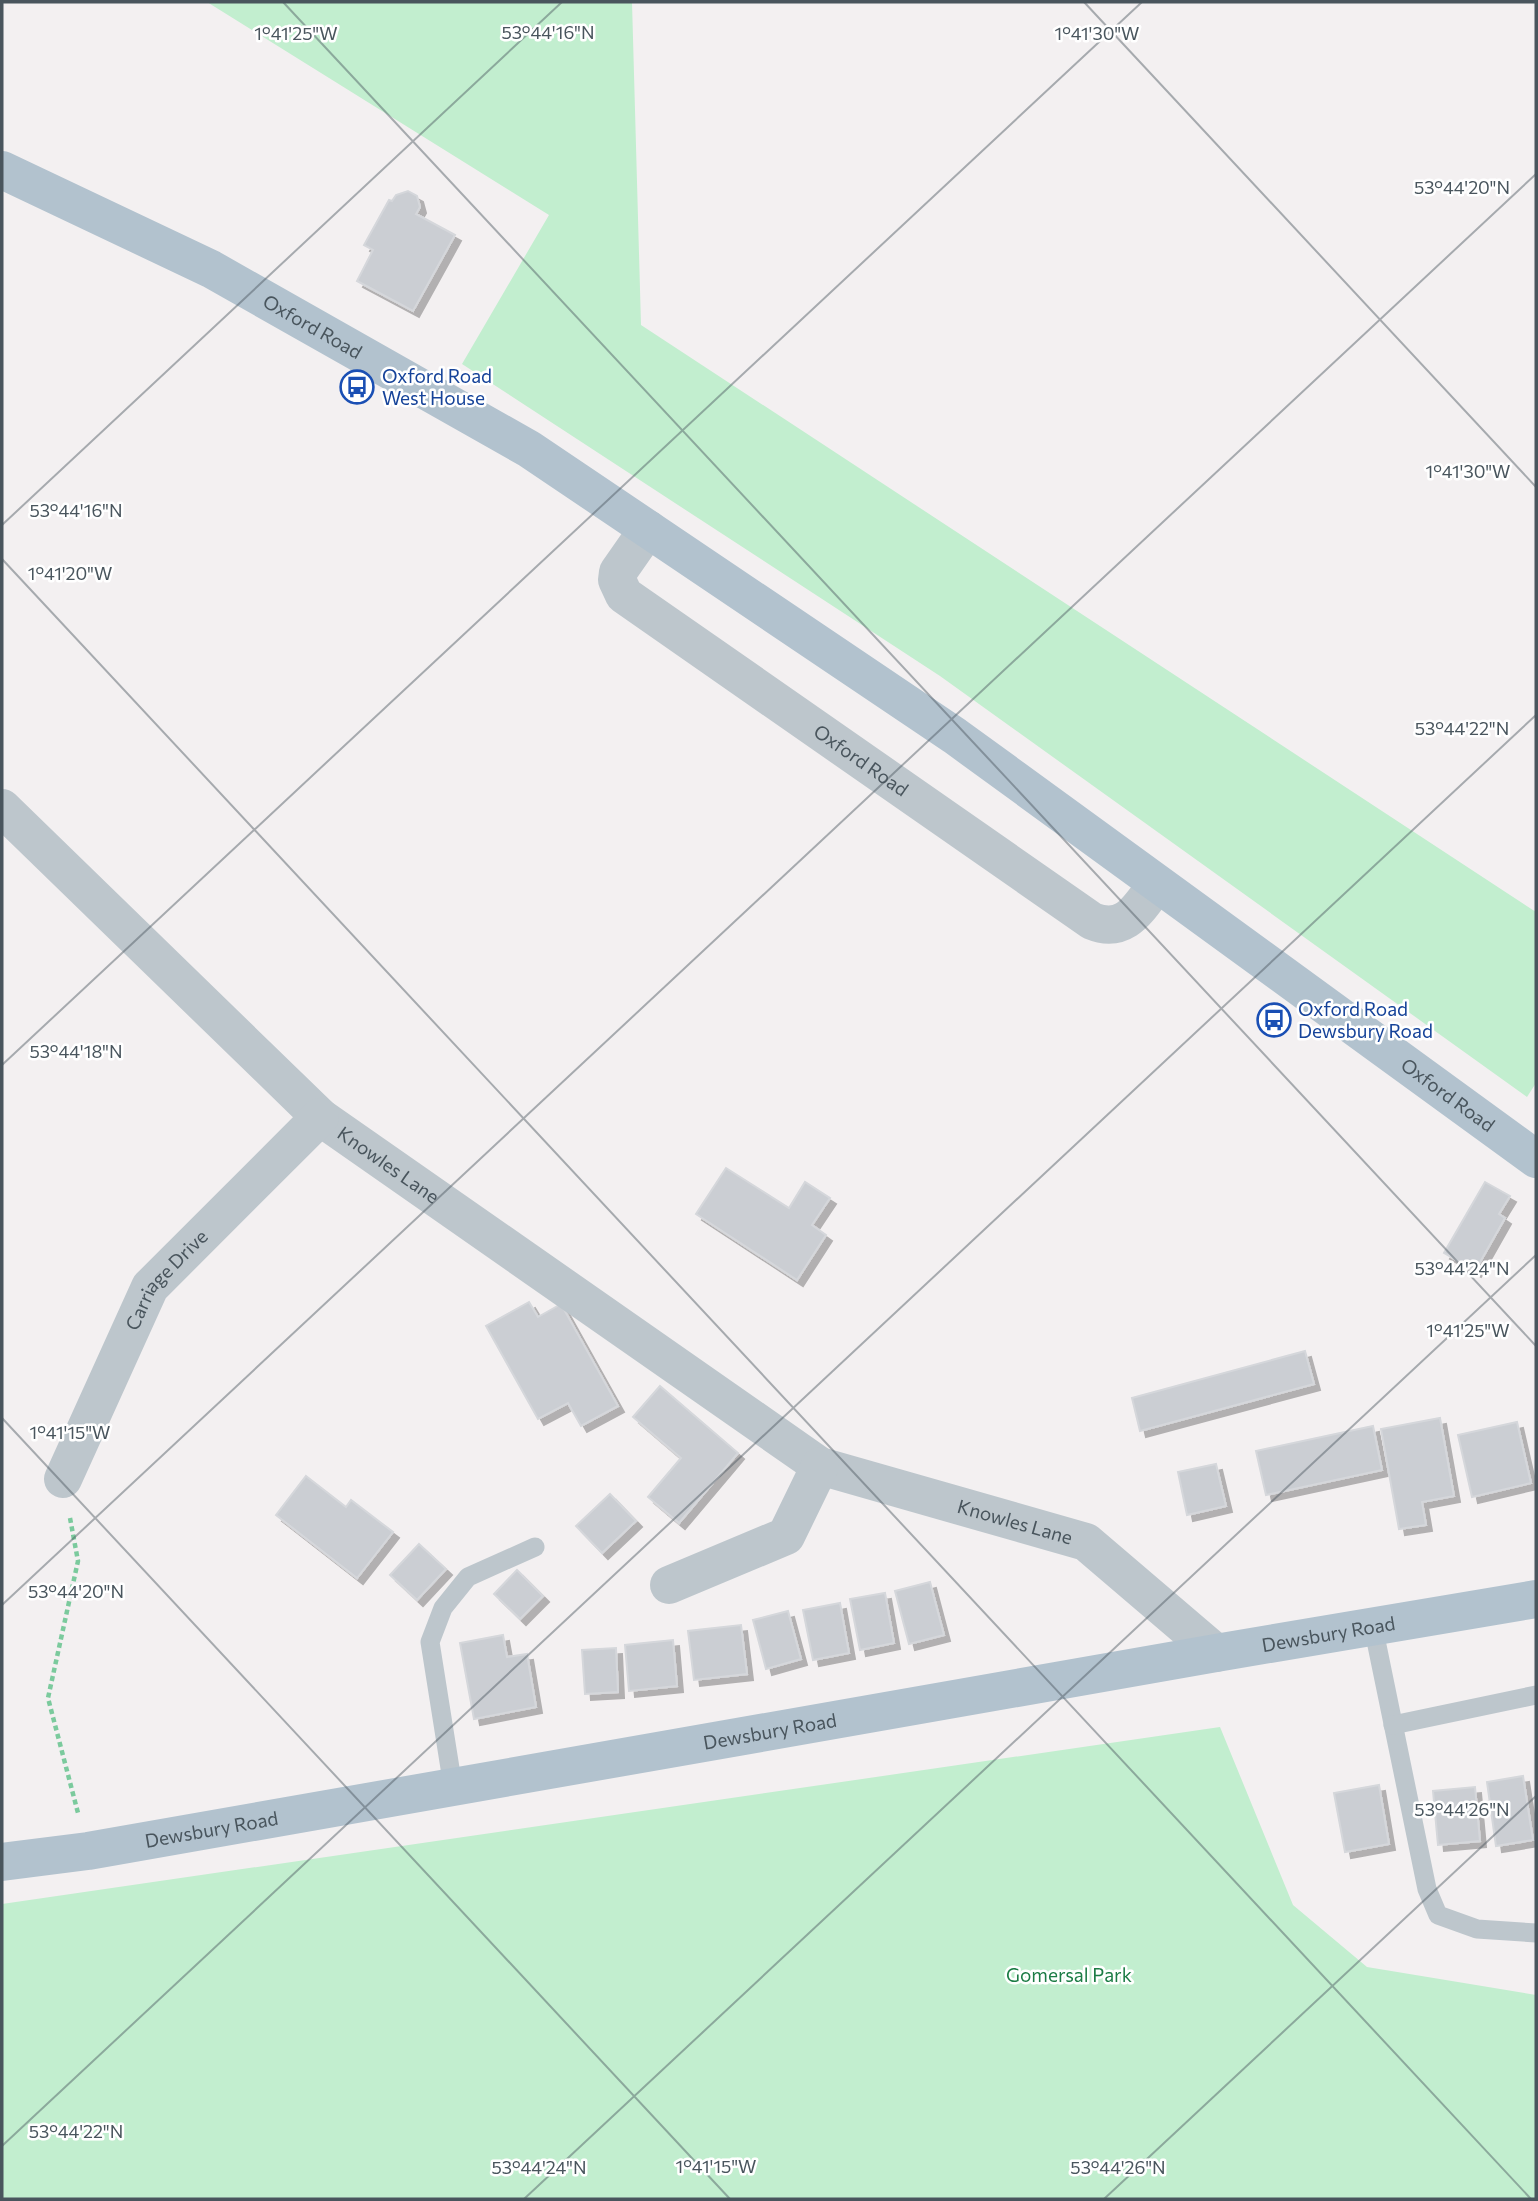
<svg xmlns="http://www.w3.org/2000/svg" width="1538" height="2201" font-family="Commissioner,sans-serif">
  <defs>
    <filter id="shadow"><feDropShadow dx="6" dy="6" stdDeviation="0" flood-color="#0004"/></filter>
  </defs>
  <rect width="100%" height="100%" fill="#f3f0f1"/>
  <g fill="#c2eecf">
    <path d="M207,2H632L641,325L1536,912V1083L1527,1097L940,676L462,364L549,215Z"/>
    <path d="M1220,1727L1293,1905L1367,1967L1536,1995V2199H2V1904Z"/>
  </g>
  <g fill="#cbced3" stroke="#d5d7db" stroke-width="2" filter="url(#shadow)">
    <path d="M408,191L417,196L420,207L416,214L455,235L413,311L357,281L373,250L364,245L389,200L392,201L396,195Z"/>
    <path d="M726,1168L789,1208L805,1182L830,1198L812,1225L826,1235L797,1280L696,1214Z"/>
    <path d="M1485,1182L1510,1196L1499,1214L1505,1218L1475,1271L1444,1253Z"/>
    <path d="M529,1302L538,1317L561,1304L618,1406L581,1426L568,1403L538,1419L486,1326Z"/>
    <path d="M1305,1351L1314,1384L1140,1431L1132,1398Z"/>
    <path d="M660,1386L738,1453L679,1523L648,1497L681,1458L633,1417Z"/>
    <path d="M1440,1418L1454,1496L1422,1502L1426,1525L1399,1529L1381,1429Z"/>
    <path d="M1517,1422L1531,1483L1472,1497L1458,1435Z"/>
    <path d="M1373,1426L1382,1470L1266,1495L1256,1451Z"/>
    <path d="M1216,1464L1226,1506L1187,1515L1178,1472Z"/>
    <path d="M306,1476L346,1507L351,1500L393,1532L357,1578L276,1515Z"/>
    <path d="M610,1494L636,1521L602,1553L576,1526Z"/>
    <path d="M419,1544L446,1569L417,1600L390,1575Z"/>
    <path d="M517,1570L543,1596L520,1619L494,1594Z"/>
    <path d="M930,1582L944,1635L909,1644L895,1591Z"/>
    <path d="M885,1593L894,1643L860,1650L850,1599Z"/>
    <path d="M840,1603L849,1653L813,1660L803,1610Z"/>
    <path d="M788,1611L801,1659L766,1669L753,1620Z"/>
    <path d="M741,1625L747,1674L694,1680L688,1631Z"/>
    <path d="M503,1635L507,1657L527,1654L536,1707L474,1719L460,1643Z"/>
    <path d="M673,1640L677,1686L629,1691L625,1645Z"/>
    <path d="M616,1648L618,1692L585,1694L582,1650Z"/>
    <path d="M1523,1776L1533,1840L1496,1846L1487,1782Z"/>
    <path d="M1379,1785L1389,1844L1345,1852L1334,1793Z"/>
    <path d="M1475,1787L1480,1841L1438,1845L1433,1791Z"/>
  </g>
  <g fill="none" stroke-linecap="round" stroke-linejoin="round">
    <path stroke="#7bca9d" stroke-width="4.5" stroke-dasharray="5 3.5" stroke-linecap="butt" d="M70,1518L78,1561L48,1698L78,1813"/>
    <g stroke="#bdc6cc" stroke-width="19">
      <path d="M1373,1626L1427,1889L1438,1915L1477,1929L1536,1933"/>
      <path d="M1393,1725L1536,1695"/>
      <path d="M453,1787L430,1642L443,1608L468,1577L535,1547"/>
    </g>
    <g stroke="#bdc6cc" stroke-width="38">
      <path id="s1" d="M648,529L618,572L617,580L624,595L1092,921C1126,935 1139,907 1157,884"/>
      <path id="s2" d="M2,808L320,1117L820,1466L1086,1542L1216,1653"/>
      <path id="s3" d="M63,1479L150,1287L320,1117"/>
      <path d="M669,1585L786,1536L820,1466"/>
    </g>
    <g stroke="#b2c2ce" stroke-width="38">
      <path id="s4" d="M2,170L211,269L529,449L955,736L1536,1159"/>
      <path id="s5" d="M2,1862L88,1851L1216,1653L1536,1599"/>
    </g>
  </g>
  <path fill="none" stroke="#49555d" stroke-width="2" stroke-opacity="0.45" d="M283,2L1536,1346M1084,2L1536,487M2,525L562,2M2,559L1531,2199M2,1065L1142,2M2,1418L730,2199M2,1605L1536,174M2,2146L1536,715M524,2199L1536,1255M1104,2199L1536,1796"/>
  <defs>
    <symbol id="bus-ring" viewBox="-11 -11 22 22"><circle r="9.5" fill="#fff" stroke="#1a4fb4" stroke-width="1.5"/><path d="M-5-6H5V4H4V6H2V4H-2V6H-4V4H-5ZM-3.5-4V0h7V-4ZM-3.5 1.2v1.5H-2V1.2ZM2 1.2v1.5H3.5V1.2Z" fill="#1a4fb4"/></symbol>
  </defs>
  <g fill-rule="evenodd">
    <use href="#bus-ring" x="338" y="368" width="38" height="38"/>
    <use href="#bus-ring" x="1255" y="1001" width="38" height="38"/>
  </g>
  <g text-anchor="middle" stroke-width="5" stroke-linejoin="round" paint-order="stroke">
    <g font-size="19" fill="#49555d" stroke="#fff">
      <text dy="7" stroke="none"><textPath href="#s4" startOffset="348">Oxford Road</textPath></text>
      <text dy="7" stroke="none"><textPath href="#s1" startOffset="366">Oxford Road</textPath></text>
      <text dy="7" stroke="none"><textPath href="#s4" startOffset="1720">Oxford Road</textPath></text>
      <text dy="7" stroke="none"><textPath href="#s2" startOffset="527">Knowles Lane</textPath></text>
      <text dy="7" stroke="none"><textPath href="#s3" startOffset="226">Carriage Drive</textPath></text>
      <text dy="7" stroke="none"><textPath href="#s2" startOffset="1256">Knowles Lane</textPath></text>
      <text dy="7" stroke="none"><textPath href="#s5" startOffset="1346">Dewsbury Road</textPath></text>
      <text dy="7" stroke="none"><textPath href="#s5" startOffset="779">Dewsbury Road</textPath></text>
      <text dy="7" stroke="none"><textPath href="#s5" startOffset="212">Dewsbury Road</textPath></text>
    </g>
    <g font-size="19" fill="#164399" stroke="#fff" text-anchor="start">
      <text x="382" y="383">Oxford Road<tspan x="382" dy="22">West House</tspan></text>
      <text x="1298" y="1016">Oxford Road<tspan x="1298" dy="22">Dewsbury Road</tspan></text>
    </g>
    <g font-size="19" fill="#1c7c45" stroke="#fff">
      <text x="1069" y="1982">Gomersal Park</text>
    </g>
  </g>
  <g font-size="18" text-anchor="middle" fill="#49555d" stroke="#fff" stroke-width="5" stroke-linejoin="round" paint-order="stroke">
    <text x="548" y="39">53°44'16"N</text>
    <text x="296" y="40">1°41'25"W</text>
    <text x="1097" y="40">1°41'30"W</text>
    <text x="1462" y="194">53°44'20"N</text>
    <text x="1468" y="478">1°41'30"W</text>
    <text x="76" y="517">53°44'16"N</text>
    <text x="70" y="580">1°41'20"W</text>
    <text x="1462" y="735">53°44'22"N</text>
    <text x="76" y="1058">53°44'18"N</text>
    <text x="1462" y="1275">53°44'24"N</text>
    <text x="1468" y="1337">1°41'25"W</text>
    <text x="70" y="1439">1°41'15"W</text>
    <text x="76" y="1598">53°44'20"N</text>
    <text x="1462" y="1816">53°44'26"N</text>
    <text x="76" y="2138">53°44'22"N</text>
    <text x="716" y="2173">1°41'15"W</text>
    <text x="539" y="2174">53°44'24"N</text>
    <text x="1118" y="2174">53°44'26"N</text>
  </g>
  <rect width="1538" height="2201" fill="none" stroke="#49555d" stroke-width="7"/>
</svg>
